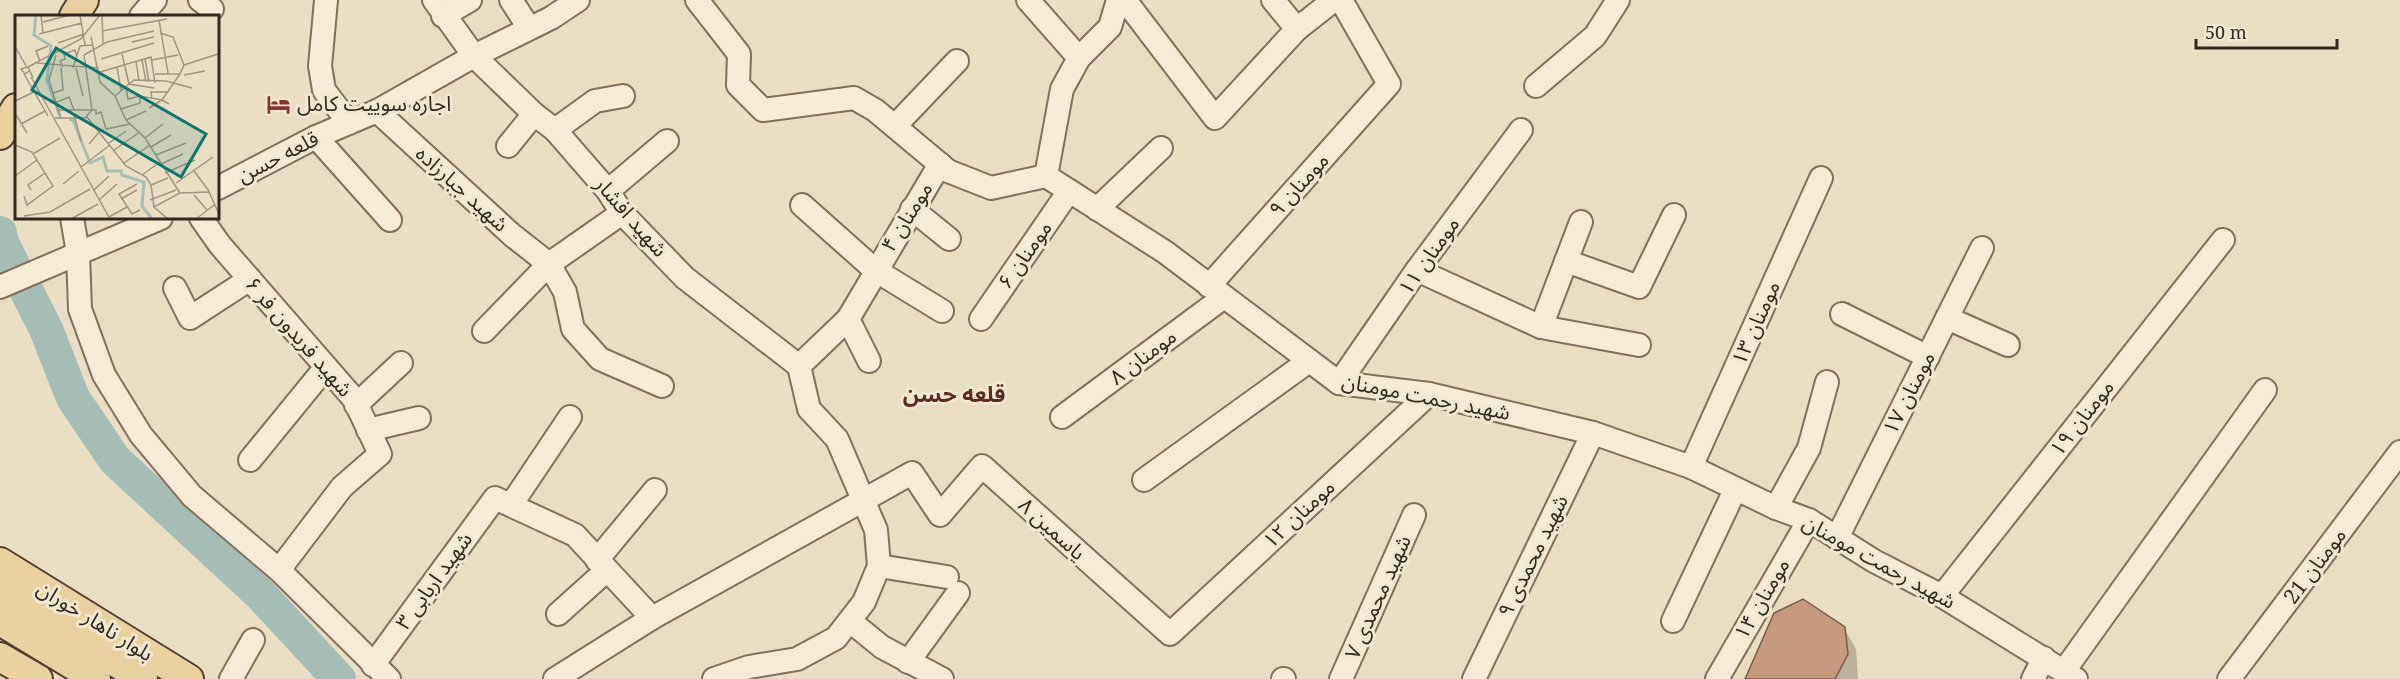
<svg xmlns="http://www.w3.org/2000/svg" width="2400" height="679" font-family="'Noto Serif','Noto Sans Arabic',serif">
  <rect width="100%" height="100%" fill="#e9ddc4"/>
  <path fill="#0003" d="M1844,628L1856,649L1858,679H1747Z"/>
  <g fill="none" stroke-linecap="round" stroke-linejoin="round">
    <path stroke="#a5bdb5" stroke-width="34" d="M0,233L2,243L46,329L73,398L115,460L260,594L339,679"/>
  </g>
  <path fill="#c4997d" stroke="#7e5a44" stroke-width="1.5" d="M1803,599L1845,627L1848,654L1835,679H1745L1774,613Z"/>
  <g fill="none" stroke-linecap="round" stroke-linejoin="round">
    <defs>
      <g id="minor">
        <path d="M200,0L212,9"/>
        <path d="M326,0L320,66L324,90L349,123"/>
        <path d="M434,0L474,56L534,114L555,130L608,191L622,213L685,278L799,366"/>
        <path d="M511,0L529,28"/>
        <path d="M697,0L739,54L738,85L763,110L854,98L875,110L948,171L991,188L1046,176L1165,252L1339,383L1429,394L1593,433L1691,467L1776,508L1809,520L1874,561L1942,596L2076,679"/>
        <path d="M1028,0L1079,58"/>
        <path d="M1125,0L1215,118L1297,29L1334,0"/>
        <path d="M1273,0L1297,29"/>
        <path d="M141,16L155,0"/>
        <path d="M443,16L470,0"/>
        <path d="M1536,86L1595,36L1618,0"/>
        <path d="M377,111L512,235L549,264L565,292L573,329L600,359L662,386"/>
        <path d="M895,126L957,61"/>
        <path d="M555,130L595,101L623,96"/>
        <path d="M316,137L390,220"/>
        <path d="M508,146L534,114"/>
        <path d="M1046,176L1062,89L1079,58L1110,27L1118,0"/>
        <path d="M218,188L316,137L377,111L474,56L551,18L578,0"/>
        <path d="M608,191L667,141"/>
        <path d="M802,205L875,270L942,311"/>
        <path d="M912,209L949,239"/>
        <path d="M1097,209L1161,148"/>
        <path d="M72,218L78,253L80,309L104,375L141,435L192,496L279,570L389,679"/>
        <path d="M201,218L220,245L354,399L380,454L342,487L279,570"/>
        <path d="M1566,261L1639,287L1674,215"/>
        <path d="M1417,270L1541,327L1639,345"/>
        <path d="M1209,286L1389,84L1341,0"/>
        <path d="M0,287L161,218"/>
        <path d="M175,288L190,318L250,279"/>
        <path d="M1842,314L1928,357"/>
        <path d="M1947,318L2008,345"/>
        <path d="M848,319L869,361"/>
        <path d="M981,319L1069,191"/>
        <path d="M1541,327L1581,222"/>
        <path d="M484,331L549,264L622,213"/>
        <path d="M799,366L848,319L940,164"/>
        <path d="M1339,383L1417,270L1521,130"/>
        <path d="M356,405L401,363"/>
        <path d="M1062,417L1224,297"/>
        <path d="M368,430L419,418"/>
        <path d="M250,460L326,367"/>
        <path d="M1691,467L1821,178"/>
        <path d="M1144,480L1309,361"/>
        <path d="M511,505L570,417"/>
        <path d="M1776,508L1809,448L1827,382"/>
        <path d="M1837,538L1982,248"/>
        <path d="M597,560L655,490"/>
        <path d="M879,566L947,577"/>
        <path d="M1942,596L2223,240"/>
        <path d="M558,614L607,570"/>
        <path d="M850,621L882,647L942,679"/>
        <path d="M1673,621L1735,490"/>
        <path d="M908,662L958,593"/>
        <path d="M373,665L495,498L575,535L652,618"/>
        <path d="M2064,671L2265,390"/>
        <path d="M231,679L253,640"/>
        <path d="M555,679L652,618L912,473L940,515L982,466L1170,634L1429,394"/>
        <path d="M714,679L749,667L797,659L836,638L864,602L879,566L876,530L837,439L809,409L799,366"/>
        <path d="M1283,679H1284"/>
        <path d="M1341,679L1414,515"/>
        <path d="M1474,679L1593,433"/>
        <path d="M1717,679L1809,520"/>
        <path d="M2033,679L2044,658"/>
        <path d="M2229,679L2400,452"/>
      </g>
      <g id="major">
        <path d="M74,16L84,0"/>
        <path d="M0,135L16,108"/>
        <path d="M0,562L189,679"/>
        <path d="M0,592L143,679"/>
        <path d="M0,621L96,679"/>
        <path d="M0,657L38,679"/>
      </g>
    </defs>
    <use href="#minor" stroke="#826f5c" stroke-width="26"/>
    <use href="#major" stroke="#503e30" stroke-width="32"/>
    <use href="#minor" stroke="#f5ebd6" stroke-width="22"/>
    <use href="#major" stroke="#e9d09f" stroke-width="28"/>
  </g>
  <defs>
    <symbol id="hotel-bare" viewBox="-9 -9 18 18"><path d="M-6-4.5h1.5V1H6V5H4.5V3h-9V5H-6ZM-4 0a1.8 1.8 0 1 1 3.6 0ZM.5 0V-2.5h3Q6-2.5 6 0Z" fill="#8b3234" stroke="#f1e8d2" stroke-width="2.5" paint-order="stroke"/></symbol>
  </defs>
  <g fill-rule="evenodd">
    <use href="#hotel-bare" x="262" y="88" width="33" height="33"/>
  </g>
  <g text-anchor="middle" stroke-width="6" stroke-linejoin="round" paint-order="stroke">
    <g font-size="21" fill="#33281f" stroke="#f1e8d2" text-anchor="start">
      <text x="297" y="111">اجاره سوییت کامل</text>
    </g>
    <g font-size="21" fill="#33281f" stroke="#f1e8d2">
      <text transform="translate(278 157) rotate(-27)" y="7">قلعه حسن</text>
      <text transform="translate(1299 185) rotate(-48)" y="7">مومنان ۹</text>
      <text transform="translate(462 189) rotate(42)" y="7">شهید جبارزاده</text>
      <text transform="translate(631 217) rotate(49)" y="7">شهید افشار</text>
      <text transform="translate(907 217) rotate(-58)" y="7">۴ مومنان</text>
      <text transform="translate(1025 255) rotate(-55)" y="7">مومنان ۶</text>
      <text transform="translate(1429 256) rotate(-55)" y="7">مومنان ۱۱</text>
      <text transform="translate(1756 323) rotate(-66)" y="7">مومنان ۱۳</text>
      <text transform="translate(299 337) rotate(49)" y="7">شهید فریدون فر ۶</text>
      <text transform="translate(1143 357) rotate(-37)" y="7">مومنان ۸</text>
      <text transform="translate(1909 393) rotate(-63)" y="7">مومنان ۱۷</text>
      <text transform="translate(1426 397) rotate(11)" y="7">شهید رحمت مومنان</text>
      <text transform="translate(2082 418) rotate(-52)" y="7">مومنان ۱۹</text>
      <text transform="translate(1299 514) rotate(-43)" y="7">مومنان ۱۲</text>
      <text transform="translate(1052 529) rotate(42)" y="7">یاسمین ۸</text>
      <text transform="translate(1533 556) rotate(-64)" y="7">۹ شهید محمدی</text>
      <text transform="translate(1879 562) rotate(29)" y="7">شهید رحمت مومنان</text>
      <text transform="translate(2315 566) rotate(-53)" y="7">مومنان 21</text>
      <text transform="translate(434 581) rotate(-54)" y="7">شهید اربابی ۳</text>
      <text transform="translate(1378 597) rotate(-66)" y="7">شهید محمدی ۷</text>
      <text transform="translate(1762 599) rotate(-60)" y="7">مومنان ۱۴</text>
      <text transform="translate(95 621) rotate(32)" y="7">بلوار ناهار خوران</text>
    </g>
    <g font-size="22" font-weight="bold" fill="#5b2d22" stroke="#f1e8d2">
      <text x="954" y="402">قلعه حسن</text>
    </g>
  </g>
  <g transform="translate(15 15)">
    <rect width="204" height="204" fill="#e9ddc4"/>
    <path fill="none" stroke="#a5bdb5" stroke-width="3" d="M21,0L19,20L36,31L32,65L46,104M54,104L58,105L75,148L88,142L92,156H106L107,160L129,167L127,191L137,204"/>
    <path fill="none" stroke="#a09582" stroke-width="1.5" d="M26,0L28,18M65,0L70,30M87,0L88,29M144,5L153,58M28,7L55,0M87,16L152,4M145,18L158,22L169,50L165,59M24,19L67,8M76,22L85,67L100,81L111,105L130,123L165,178L139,192M117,27L139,22M43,28L69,19M0,31L11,51M107,39L114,69L139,73M41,40L34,65L45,101M69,40L92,27L139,16M69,40L77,95M86,44L139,28M130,44L134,67M127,45L131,67M137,45L163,40M25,46L21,36L33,31M121,46L124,66M22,48L84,53M169,50L203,39M13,52L66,24L85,0M48,52L45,46L50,44L49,39L60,35L62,42M102,52L106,75M58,53L65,31L77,30M61,53L68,81M14,56L10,59L6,54L13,52L18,63M85,57L136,42L140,68M9,59L33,101M169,60L190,56M16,62L95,204M111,73L113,84L125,81L147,85L165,59H140M38,78L48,75L46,52M100,81L119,65L151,66L177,73M137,84L136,77H152M0,86L19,77M40,88L54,82L59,95M134,93L147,85L154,89M106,94L125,88V81M43,95H81V99L86,97L91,114L115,109M0,98L12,118M59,100L66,126M72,102L111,151L131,162L136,170L139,192L153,204M40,103H70L77,95M111,105L131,96M6,109L30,96M130,123L148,109M94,128L111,116M74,129L86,115M0,130L17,137L38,171L12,190L9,181M136,132L156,120M99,135L125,117M18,139L45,123M141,140L171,128M109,148L135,130M146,149L168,139M66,152L95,130M179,156L194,176M150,158L180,145M127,160L145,147M0,161L22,145M161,168L198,142M48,169L64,156M122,169L104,179L117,199L125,195M136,170L153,163M16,175L13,170L30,158M79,175L94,161M165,178L194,177L204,199M179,180L192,195M106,184L122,175M84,185L102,169M135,185L161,175M9,201L35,197L75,174M94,202L112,192M56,204L83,189M181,204L199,190"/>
    <path fill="#0f766e" fill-opacity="0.15" stroke="#0f766e" stroke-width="3" d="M41,33L191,119L166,162L17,75Z"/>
    <rect width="204" height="204" fill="none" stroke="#33281f" stroke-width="3"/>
  </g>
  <path d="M2196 39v9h141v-9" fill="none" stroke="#33281f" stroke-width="3"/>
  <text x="2205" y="39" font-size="18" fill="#33281f" stroke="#f1e8d2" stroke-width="4.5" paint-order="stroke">50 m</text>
</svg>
